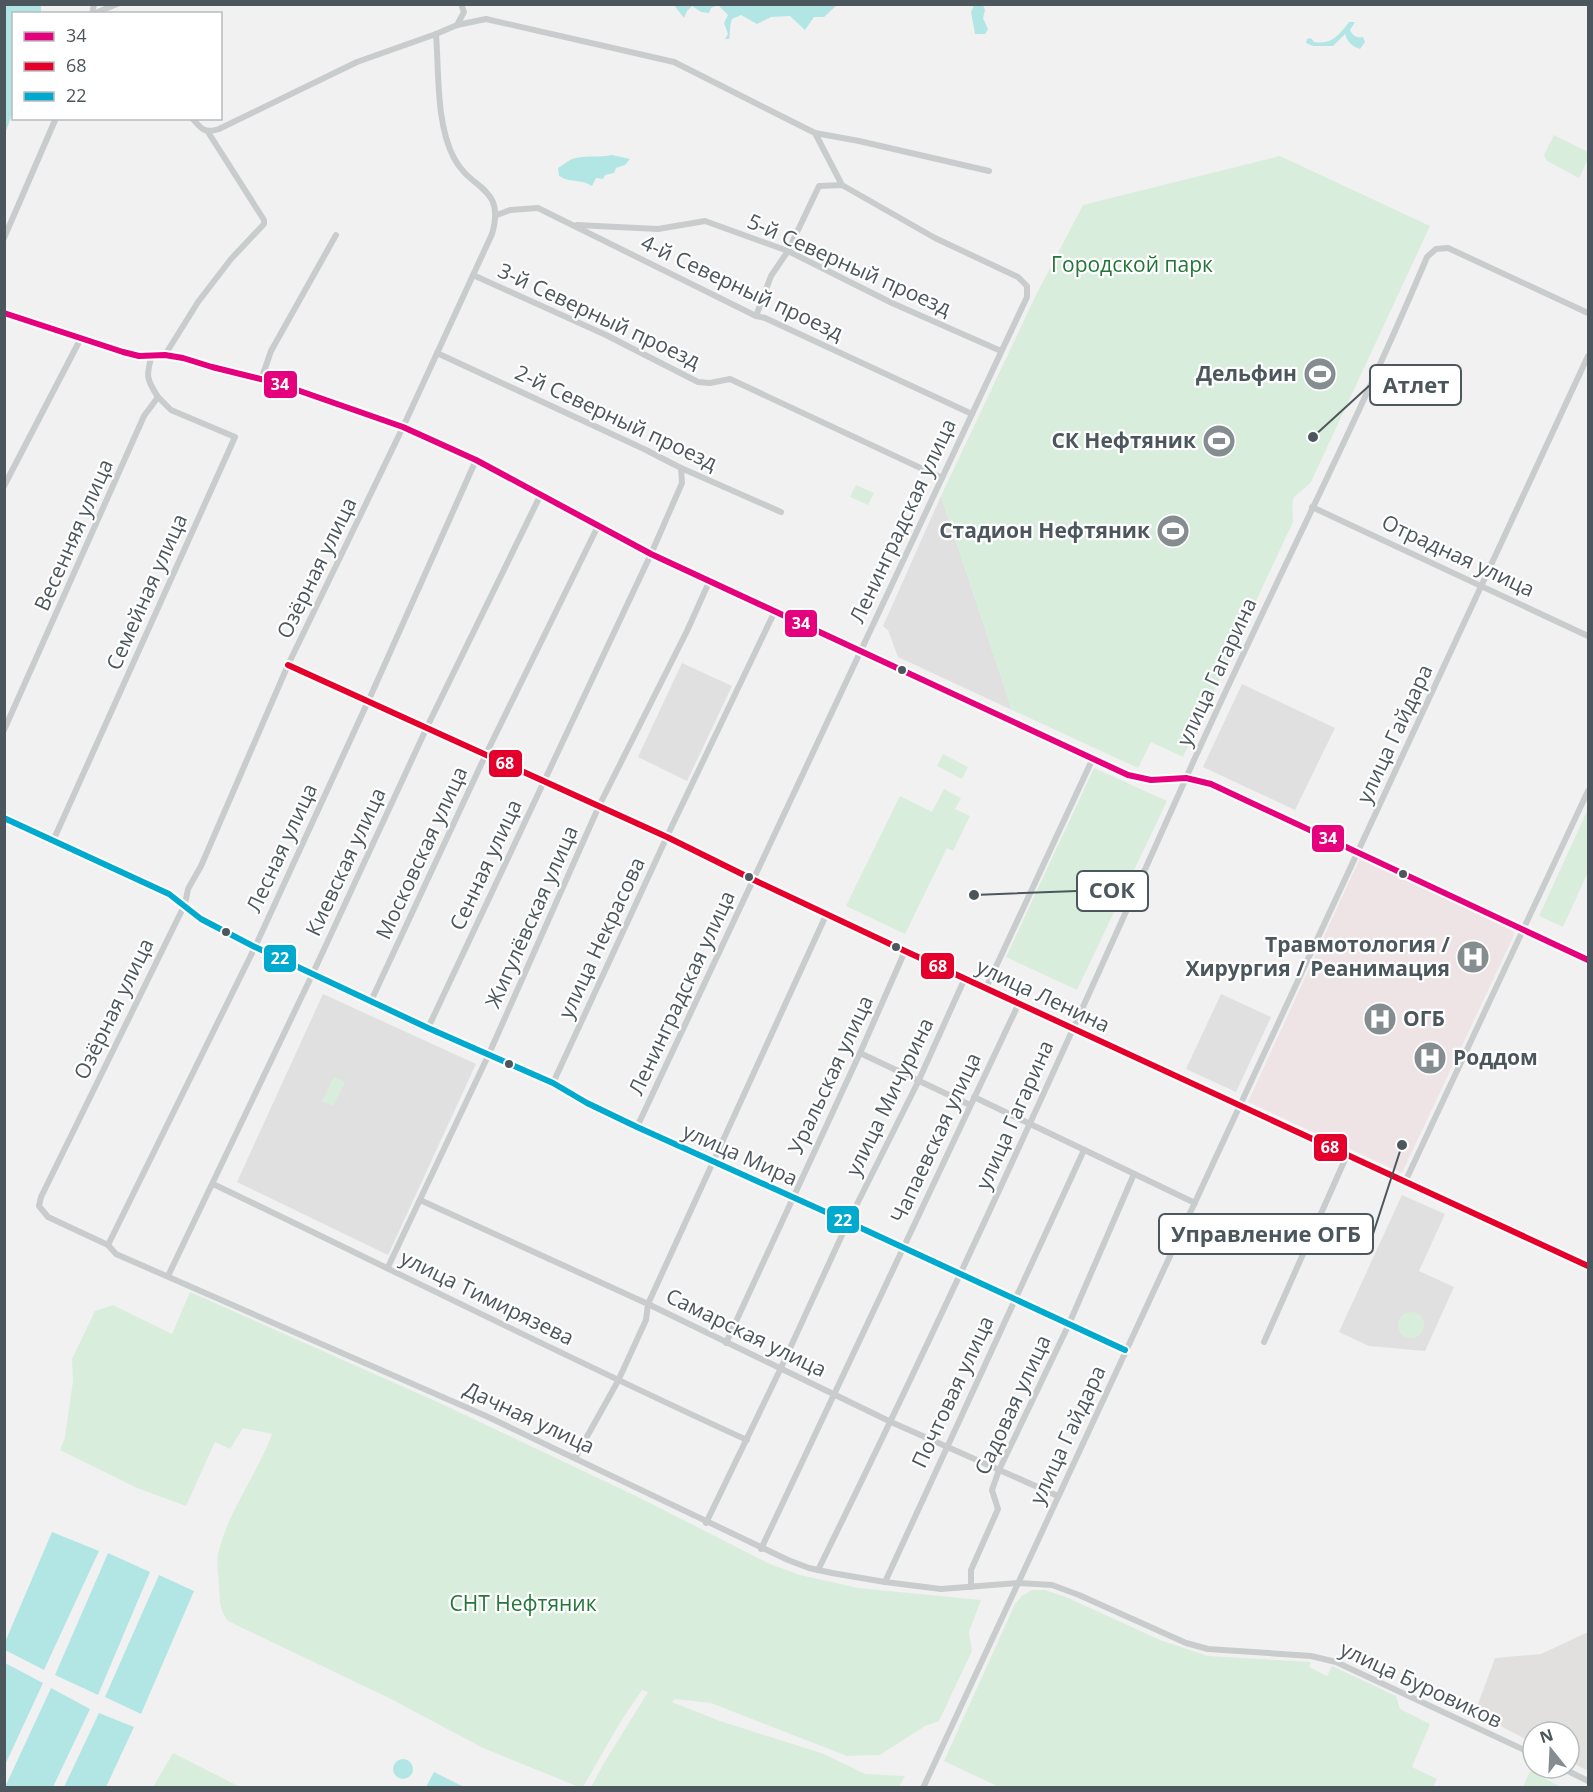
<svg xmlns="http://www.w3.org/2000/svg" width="1593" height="1792" font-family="'Open Sans',sans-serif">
  <rect width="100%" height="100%" fill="#f2f1f1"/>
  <path fill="#e2e0df" d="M1588,1632V1771L1569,1761V1732H1533V1743L1485,1718L1478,1704L1495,1658L1541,1654Z"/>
  <g fill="#e0e0e1">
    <path d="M941,496L1012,710L898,657L888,630L883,626Z"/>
    <path d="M682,663L732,686L687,781L638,757Z"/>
    <path d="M1242,684L1335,728L1295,810L1203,767Z"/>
    <path d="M323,994L476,1064L388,1255L237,1182Z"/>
    <path d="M1221,994L1271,1017L1236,1092L1186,1069Z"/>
    <path d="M1402,1195L1445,1214L1419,1271L1454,1287L1425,1351L1369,1346L1339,1332Z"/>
  </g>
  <path fill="#eee4e6" d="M1360,858L1513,931L1514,935L1402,1173L1248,1102Z"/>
  <g fill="#d9eddc">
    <path d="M1554,135L1588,152V159L1579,178L1547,161L1544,155Z"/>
    <path d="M1280,156L1430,226L1311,482C1291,503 1292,489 1293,522L1183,757L1151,742L1138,768L1012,710L941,496L1036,295L1083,205Z"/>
    <path d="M856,485L874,493L868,505L850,497Z"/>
    <path d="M943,754L968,767L962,779L937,766Z"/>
    <path d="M1094,768L1167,801L1077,990L1006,957Z"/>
    <path d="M944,789L961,798L955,809L970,816L953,851L947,848L905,934L846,906L900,796L932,812Z"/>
    <path d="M1588,809V872L1563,927L1539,916Z"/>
    <path d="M334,1077L345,1082L333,1106L322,1101Z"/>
    <path d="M190,1292L442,1404L636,1496L770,1564L800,1575L858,1588L981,1600L969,1632L972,1651L939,1721L925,1726L880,1755L847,1756L711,1703L675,1699L672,1702L720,1721L824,1754L865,1774L905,1776L899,1787H591L604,1763L648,1692L642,1690L621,1721L583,1787H579L483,1748L391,1699L228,1621C219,1610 220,1600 219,1586C219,1576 216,1564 218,1554C227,1513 258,1473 272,1434L243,1428L230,1449L215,1442L186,1506L137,1488L60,1450L65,1437L73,1381L72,1359L95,1311L113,1305L172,1334Z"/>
    <circle cx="1411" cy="1325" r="13"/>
    <path d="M1032,1590H1045L1066,1597L1160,1640L1208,1656L1311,1662L1309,1667L1327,1676L1332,1666L1396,1696L1400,1709L1430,1724L1412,1767L1437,1779L1433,1787H999L944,1761L1015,1604L1022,1596Z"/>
    <path d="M173,1753L240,1787H153Z"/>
    <path d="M1530,1771L1561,1787H1523Z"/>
  </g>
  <g fill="#b2e6e5">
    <path d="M5,4L41,5V13L14,14L13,112L5,134Z"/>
    <path d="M674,5H837L824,17H814L805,30L790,16L771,17L757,24L741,15L732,19C729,26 731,31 729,39H725L728,34L724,23L728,15L718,5L711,8L709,13L701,12L692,6L687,11L684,18Z"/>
    <path d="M974,5H983L985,10L983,18L988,29L985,34H975L971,12Z"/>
    <path d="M1349,22H1355L1350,30C1353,36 1356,38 1363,37L1365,42L1360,49C1352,46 1348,43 1345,34L1333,46H1313L1306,43L1307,39L1311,38L1314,42C1332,45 1339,35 1349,22Z"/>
    <path d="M612,155L630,159L625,165L616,168L614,173L605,175L603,179L596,178L592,186C579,178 573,184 559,176L558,168C564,165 569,159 576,158C587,155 600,158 612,155Z"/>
    <path d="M52,1532L99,1551L44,1670L5,1650V1642Z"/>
    <path d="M108,1553L150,1572L98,1695L55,1675Z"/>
    <path d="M159,1575L194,1591L141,1714L105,1697Z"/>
    <path d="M5,1663L43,1683L5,1765Z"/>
    <path d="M51,1688L90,1709L53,1787H5Z"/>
    <path d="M99,1713L134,1727L106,1787H64Z"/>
    <circle cx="403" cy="1769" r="10"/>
    <path d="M434,1772L464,1787H426Z"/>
  </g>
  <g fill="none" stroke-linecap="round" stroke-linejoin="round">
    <g stroke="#c9cccd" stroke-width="6">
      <path d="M92,14L94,4"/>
      <path d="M93,14L117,4"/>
      <path d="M457,25L464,12L461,4"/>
      <path d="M436,34C439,73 436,124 454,158C471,191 506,186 492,234L403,427L288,665L201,866L188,889L185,904L41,1197L39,1206L48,1217L108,1245L116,1254L486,1416L788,1560L809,1568L832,1573L885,1582L941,1589L1018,1583L1052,1585L1079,1595L1186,1643L1208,1649L1311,1656L1336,1662L1533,1754"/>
      <path d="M192,118C201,129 205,134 219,129L357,62L436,34L457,25L486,19L674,62L815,133L842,185"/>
      <path d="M815,133L859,141L989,171"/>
      <path d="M497,215L510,210L538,208L756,316L765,318L972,414"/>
      <path d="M577,225L658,229L705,221L788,251L892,303L1001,351"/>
      <path d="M4,238L56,118"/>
      <path d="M473,275L606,335L698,382L710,383L730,379L942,478"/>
      <path d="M4,313L123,352L139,356L165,355L183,358L212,367L277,383L403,427L476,460L651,554L1128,775L1151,780L1186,778L1211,784L1588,960"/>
      <path d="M437,353L644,449L681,468L781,512"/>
      <path d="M165,355L198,302L231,259L264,224V220L208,132"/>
      <path d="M261,380L271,351L336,235"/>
      <path d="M4,486L81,338"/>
      <path d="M1312,507L1588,636"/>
      <path d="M288,665L667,837L754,880L905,951L1588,1266"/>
      <path d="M4,730L144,416L158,397C146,379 146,375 152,355"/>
      <path d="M4,818L169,894L201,919L255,947L428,1028L553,1083L587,1103L637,1127L848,1222L1125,1350"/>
      <path d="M53,841L235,437L171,410L158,397"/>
      <path d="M986,988L1093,758"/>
      <path d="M371,1001L486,754L598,526"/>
      <path d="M428,1028L651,554L682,483L681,468"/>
      <path d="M860,1053L970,1105"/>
      <path d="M553,1083L670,830L774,613"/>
      <path d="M974,1097L1195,1203"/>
      <path d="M637,1127L1027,297V286L1018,277L935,238L842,185L819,186L788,251L771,276L756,316"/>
      <path d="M1405,1182L1588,791"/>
      <path d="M213,1184C391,1269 567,1358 747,1440"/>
      <path d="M420,1200L648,1304L891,1422L1058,1496"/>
      <path d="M108,1245L255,947L371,695L476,460"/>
      <path d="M388,1267L488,1056L599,806L687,631L709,582"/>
      <path d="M168,1276L313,973L427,727L540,496"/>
      <path d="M1264,1342L1347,1155"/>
      <path d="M726,1343L860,1053L905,951"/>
      <path d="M575,1458L618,1381L646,1320L648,1304L827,913"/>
      <path d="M706,1523L780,1370L848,1222L918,1082L965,978"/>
      <path d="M761,1549L1019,1003"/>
      <path d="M818,1570C947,1309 1067,1044 1186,778C1264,603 1353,433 1427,257L1436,249L1448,248L1588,313"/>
      <path d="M885,1582L1084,1150"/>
      <path d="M971,1587V1570L998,1509L992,1490L999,1470L1069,1324L1134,1174"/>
      <path d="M1562,1768L1588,1781"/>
      <path d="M923,1788L1588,356"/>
    </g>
    <defs>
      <path id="bus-1" d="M4,313L123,352L139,356L165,355L183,358L212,367L277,383L403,427L476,460L651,554L1128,775L1151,780L1186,778L1211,784L1588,960"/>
      <path id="bus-2" d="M288,665L667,837L754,880L905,951L1588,1266"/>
      <path id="bus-3" d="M4,818L169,894L201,919L255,947L428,1028L553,1083L587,1103L637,1127L848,1222L1125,1350"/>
    </defs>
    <use href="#bus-1" stroke="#fff" stroke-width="10"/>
    <use href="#bus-2" stroke="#fff" stroke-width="10"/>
    <use href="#bus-3" stroke="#fff" stroke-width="10"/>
    <use href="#bus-1" stroke="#e5007d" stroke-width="6"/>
    <use href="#bus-2" stroke="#e4002b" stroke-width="6"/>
    <use href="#bus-3" stroke="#00a9ce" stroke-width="6"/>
  </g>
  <defs>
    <symbol id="stadium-disc" viewBox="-11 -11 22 22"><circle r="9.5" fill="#858d90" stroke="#fff"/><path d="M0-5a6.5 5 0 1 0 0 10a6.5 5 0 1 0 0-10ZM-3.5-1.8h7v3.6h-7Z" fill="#fff"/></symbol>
    <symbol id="hospital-disc" viewBox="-11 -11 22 22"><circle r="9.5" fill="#858d90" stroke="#fff"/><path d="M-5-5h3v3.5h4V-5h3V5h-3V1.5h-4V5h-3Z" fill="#fff"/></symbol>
  </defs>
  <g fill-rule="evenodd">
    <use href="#stadium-disc" x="1301" y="355" width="38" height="38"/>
    <use href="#stadium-disc" x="1200" y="422" width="38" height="38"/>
    <use href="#stadium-disc" x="1154" y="512" width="38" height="38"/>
    <use href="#hospital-disc" x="1454" y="938" width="38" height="38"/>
    <use href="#hospital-disc" x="1361" y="1000" width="38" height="38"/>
    <use href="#hospital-disc" x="1411" y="1039" width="38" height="38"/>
  </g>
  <g fill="#4b575c" stroke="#fff" stroke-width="2">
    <circle cx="902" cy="670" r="5"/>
    <circle cx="1403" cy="874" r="5"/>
    <circle cx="749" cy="877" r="5"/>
    <circle cx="226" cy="932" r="5"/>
    <circle cx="896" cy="947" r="5"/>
    <circle cx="509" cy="1064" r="5"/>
  </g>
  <g text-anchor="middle" stroke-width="4.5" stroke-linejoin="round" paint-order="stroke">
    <g font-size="21" fill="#4b575c" stroke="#fff">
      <text transform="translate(849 265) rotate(24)" y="7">5-й Северный проезд</text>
      <text transform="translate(742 288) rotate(25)" y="7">4-й Северный проезд</text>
      <text transform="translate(599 316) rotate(25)" y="7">3-й Северный проезд</text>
      <text transform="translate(616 418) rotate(25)" y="7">2-й Северный проезд</text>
      <text transform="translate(903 521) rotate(-65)" y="7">Ленинградская улица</text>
      <text transform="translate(74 535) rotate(-66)" y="7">Весенняя улица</text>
      <text transform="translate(1458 556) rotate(25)" y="7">Отрадная улица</text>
      <text transform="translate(317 568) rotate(-64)" y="7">Озёрная улица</text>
      <text transform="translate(147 592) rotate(-66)" y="7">Семейная улица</text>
      <text transform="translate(1217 672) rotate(-65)" y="7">улица Гагарина</text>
      <text transform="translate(1395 734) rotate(-65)" y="7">улица Гайдара</text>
      <text transform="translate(282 848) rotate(-65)" y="7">Лесная улица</text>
      <text transform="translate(422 853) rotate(-65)" y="7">Московская улица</text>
      <text transform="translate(346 862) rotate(-65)" y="7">Киевская улица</text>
      <text transform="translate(486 865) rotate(-65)" y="7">Сенная улица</text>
      <text transform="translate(532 917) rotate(-66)" y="7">Жигулёвская улица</text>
      <text transform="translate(602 938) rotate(-65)" y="7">улица Некрасова</text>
      <text transform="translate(682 993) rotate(-65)" y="7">Ленинградская улица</text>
      <text transform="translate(1043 996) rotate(25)" y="7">улица Ленина</text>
      <text transform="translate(114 1009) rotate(-64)" y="7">Озёрная улица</text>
      <text transform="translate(831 1075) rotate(-65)" y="7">Уральская улица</text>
      <text transform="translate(890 1097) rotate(-64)" y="7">улица Мичурина</text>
      <text transform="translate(1015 1115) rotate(-66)" y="7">улица Гагарина</text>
      <text transform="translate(936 1138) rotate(-65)" y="7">Чапаевская улица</text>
      <text transform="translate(740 1155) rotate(24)" y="7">улица Мира</text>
      <text transform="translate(487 1298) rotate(26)" y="7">улица Тимирязева</text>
      <text transform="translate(746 1333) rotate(26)" y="7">Самарская улица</text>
      <text transform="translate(953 1392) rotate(-65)" y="7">Почтовая улица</text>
      <text transform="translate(1013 1405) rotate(-65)" y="7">Садовая улица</text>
      <text transform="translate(529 1418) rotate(25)" y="7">Дачная улица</text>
      <text transform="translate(1068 1435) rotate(-65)" y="7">улица Гайдара</text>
      <text transform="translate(1421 1685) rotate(25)" y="7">улица Буровиков</text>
    </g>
    <g font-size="21" fill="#237539" stroke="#fff">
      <text x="1132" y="272">Городской парк</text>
      <text x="523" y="1611">СНТ Нефтяник</text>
    </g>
    <g font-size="21" font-weight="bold" fill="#4b575c" stroke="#fff" text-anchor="end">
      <text x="1297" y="381">Дельфин</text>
      <text x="1196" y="448">СК Нефтяник</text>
      <text x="1150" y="538">Стадион Нефтяник</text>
      <text x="1450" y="952">Травмотология /<tspan x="1450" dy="24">Хирургия / Реанимация</tspan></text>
      <text x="1403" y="1026" text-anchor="start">ОГБ</text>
      <text x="1453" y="1065" text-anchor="start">Роддом</text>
    </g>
  </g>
  <path fill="none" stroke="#4b575c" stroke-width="2" d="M1313 437L1370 385M974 895L1077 891M1402 1145L1373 1234"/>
  <g fill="#4b575c" stroke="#fff" stroke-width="2">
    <circle cx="1313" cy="437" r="6"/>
    <circle cx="974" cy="895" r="6"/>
    <circle cx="1402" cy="1145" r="6"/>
  </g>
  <g fill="#fff" stroke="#4b575c" stroke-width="2">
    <rect x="1370" y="365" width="91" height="40" rx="6"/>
    <rect x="1077" y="871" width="71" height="40" rx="6"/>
    <rect x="1159" y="1214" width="214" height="40" rx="6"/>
  </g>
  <g font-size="22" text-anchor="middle" font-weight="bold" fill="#4b575c">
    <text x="1416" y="393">Атлет</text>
    <text x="1112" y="898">СОК</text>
    <text x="1266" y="1242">Управление ОГБ</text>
  </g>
  <g stroke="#fff" stroke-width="2">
    <rect x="263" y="370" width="35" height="29" rx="6" fill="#e5007d"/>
    <rect x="784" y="609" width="34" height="29" rx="6" fill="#e5007d"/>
    <rect x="488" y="749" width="35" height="29" rx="6" fill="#e4002b"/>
    <rect x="1311" y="824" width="34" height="29" rx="6" fill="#e5007d"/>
    <rect x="263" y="944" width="34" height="29" rx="6" fill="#00a9ce"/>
    <rect x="920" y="952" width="35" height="28" rx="6" fill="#e4002b"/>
    <rect x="1313" y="1133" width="35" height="29" rx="6" fill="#e4002b"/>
    <rect x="826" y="1205" width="34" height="29" rx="6" fill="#00a9ce"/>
  </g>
  <g font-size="16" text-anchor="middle" font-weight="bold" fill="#fff">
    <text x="280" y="390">34</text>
    <text x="801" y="629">34</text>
    <text x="505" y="769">68</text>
    <text x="1328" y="844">34</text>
    <text x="280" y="964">22</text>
    <text x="938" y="972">68</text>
    <text x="1330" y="1153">68</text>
    <text x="843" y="1226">22</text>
  </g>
  <rect width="1593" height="1792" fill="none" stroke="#4b575c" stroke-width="12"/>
  <rect x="12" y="12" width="210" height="108" fill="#ffffff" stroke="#b7bcbe" stroke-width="1.5"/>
  <rect x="24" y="32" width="30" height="9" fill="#e5007d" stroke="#b7bcbe" stroke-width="1.5"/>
  <text x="66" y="42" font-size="18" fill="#4b575c">34</text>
  <rect x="24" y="62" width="30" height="9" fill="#e4002b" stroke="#b7bcbe" stroke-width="1.5"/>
  <text x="66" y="72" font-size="18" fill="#4b575c">68</text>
  <rect x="24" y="92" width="30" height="9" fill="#00a9ce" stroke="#b7bcbe" stroke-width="1.5"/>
  <text x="66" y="102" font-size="18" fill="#4b575c">22</text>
  <g transform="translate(1551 1750) rotate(342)"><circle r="28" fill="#ffffff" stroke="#b7bcbe" stroke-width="1.5"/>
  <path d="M0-4.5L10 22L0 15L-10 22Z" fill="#858d90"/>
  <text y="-9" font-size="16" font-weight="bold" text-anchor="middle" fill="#4b575c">N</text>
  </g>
</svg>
